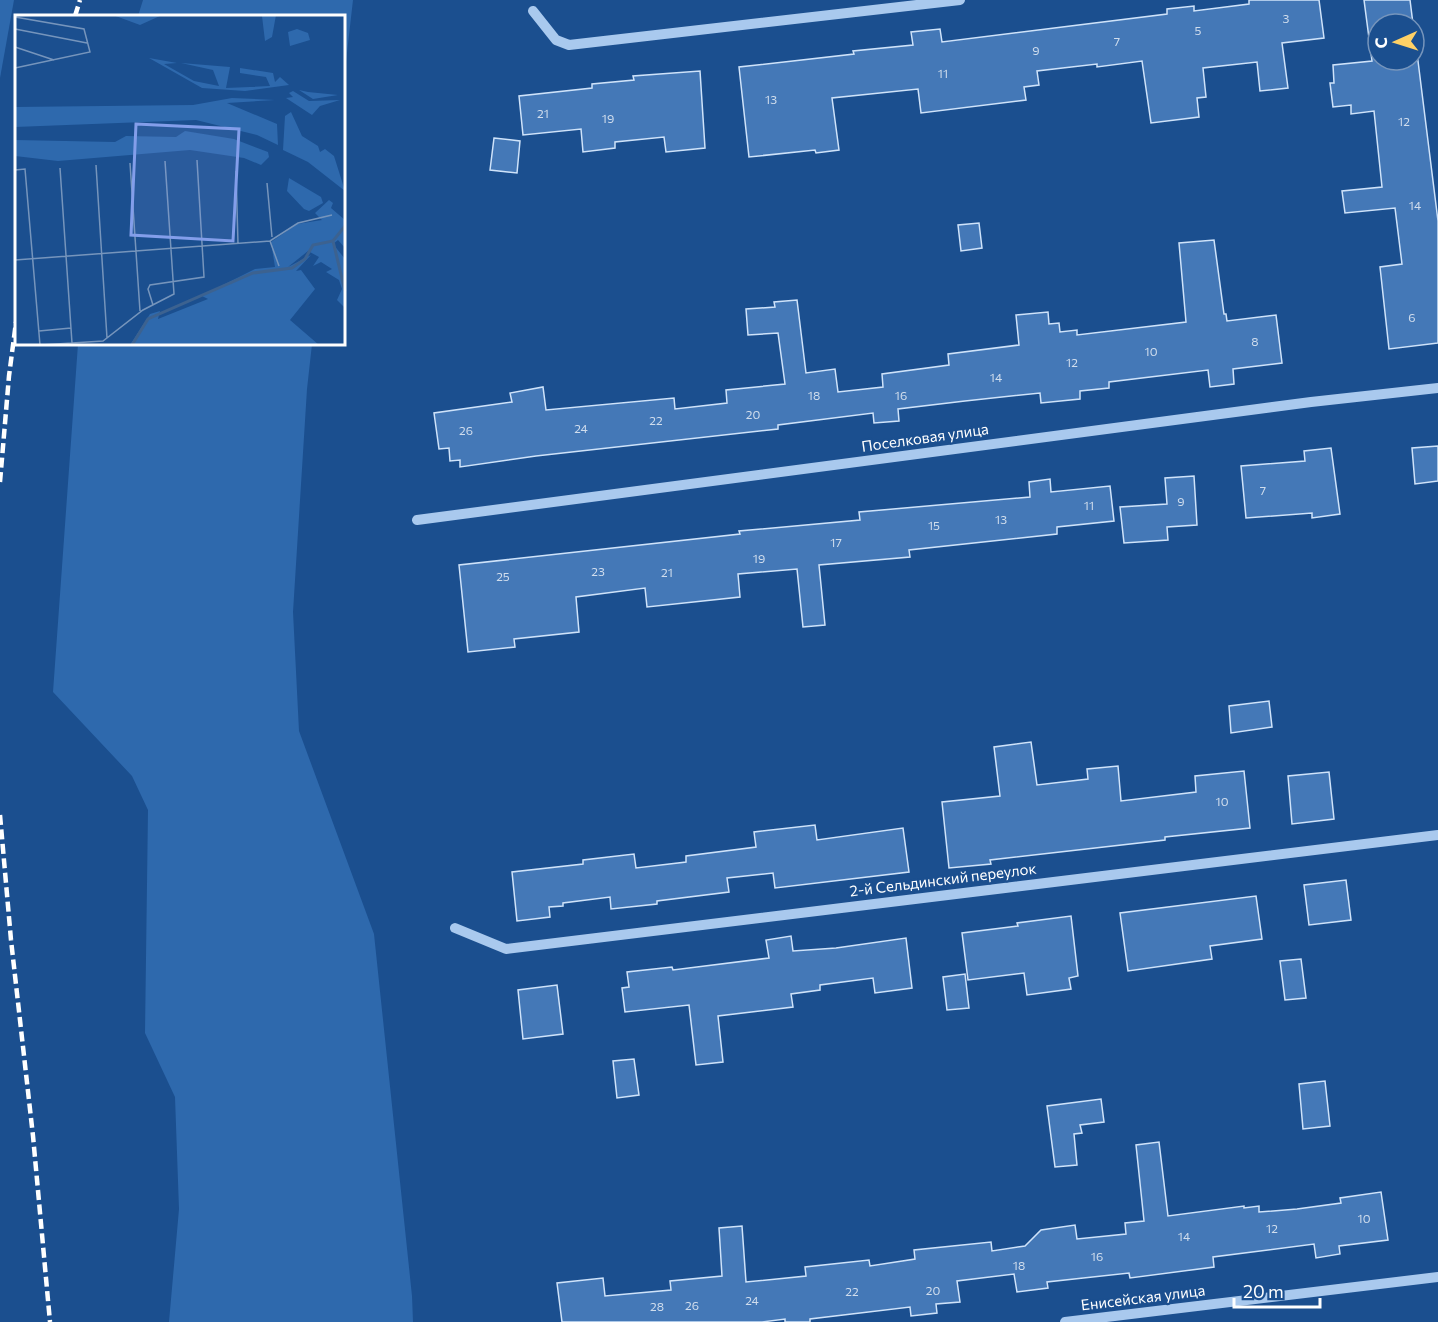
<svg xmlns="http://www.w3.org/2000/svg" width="1438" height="1322" font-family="Commissioner,sans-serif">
  <rect width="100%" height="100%" fill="#1b4f8f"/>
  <g fill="#2e69ad">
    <path d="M0,0H14L0,78Z"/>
    <path d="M143,0H353L344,79V16H138Z"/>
    <path d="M78,344H312L307,389L293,612L299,731L374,934L412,1296L413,1322H169L179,1209L175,1097L145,1033L148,810L132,776L53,692Z"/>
  </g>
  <g fill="#4478b7" stroke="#cfe3fa" stroke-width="1.5">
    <path d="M1249,0H1319L1324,38L1282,43L1288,88L1260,91L1257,62L1203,68L1206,97L1197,98L1199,117L1151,123L1142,61L1097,67V64L1037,71L1039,85L1024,87L1026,100L921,113L918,89L832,98L839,150L816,153L815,150L749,157L739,67L854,54L853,51L913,45L911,32L940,29L942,42L1167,14V9L1194,6V11L1249,4Z"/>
    <path d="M1364,0H1410L1413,24H1378V60H1414V29L1438,221V343L1389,349L1380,267L1402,264L1395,208L1345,213L1342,191L1382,187L1374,111L1351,114V105L1333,107L1330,83H1334L1333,65L1372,61Z"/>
    <path d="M700,71L705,148L666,152L664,137L615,142V148L583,152L581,129L523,135L519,96L592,88V84L634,80L633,76Z"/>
    <path d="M494,138L520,141L517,173L490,170Z"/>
    <path d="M979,223L982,248L961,251L958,225Z"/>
    <path d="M1214,240L1224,314H1226L1227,321L1276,315L1282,363L1233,369L1234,384L1210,387L1208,370L1109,382V388L1080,391V399L1041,403L1040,393L965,401L898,409L899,421L874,423L873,413L778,425V429L536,456L460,467V460L450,461L449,448L439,449L434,413L512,402L510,393L543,387L546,410L674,398L675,409L727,403L726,390L785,384L778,333L748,335L746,309L775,307L774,302L797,300L806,373L835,369L838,392L883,387L882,374L949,365L948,354L1019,345L1016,315L1048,312L1049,324L1059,323L1060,332L1077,330V335L1186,322L1179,243Z"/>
    <path d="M1438,446V481L1415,484L1412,448Z"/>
    <path d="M1331,448L1340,514L1312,518V513L1246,518L1241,466L1305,461L1304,451Z"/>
    <path d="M1194,476L1197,525L1167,527L1168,540L1124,543L1120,507L1167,504L1165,478Z"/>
    <path d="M1050,479L1051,492L1110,486L1114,521L1057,527V534L909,550L910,557L819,565L825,625L803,627L797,569L738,574L740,597L647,607L645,588L576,597L579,632L514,639L515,647L468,652L459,565L740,534L739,531L860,520L859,512L1030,497L1029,482Z"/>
    <path d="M1269,701L1272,727L1231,733L1229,706Z"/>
    <path d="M1031,742L1037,785L1088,779L1087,769L1118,766L1121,801L1196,792L1195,776L1244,771L1250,828L1165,837V840L990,860L991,864L949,868L942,802L1000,796L994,747Z"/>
    <path d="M1329,772L1334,819L1292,824L1288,776Z"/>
    <path d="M815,825L817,840L903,828L909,872L775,888L773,873L727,878L729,892L657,901V904L611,909L610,897L563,903V906L549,907L550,917L517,921L512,872L583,864V860L634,854L636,868L686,862V856L756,847L754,832Z"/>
    <path d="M1346,880L1351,920L1309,925L1304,885Z"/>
    <path d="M1256,896L1262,939L1210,946L1212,959L1128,971L1120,913Z"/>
    <path d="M1071,916L1078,976L1069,978L1071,989L1027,995L1024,973L968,980L962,933L1018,926L1017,923Z"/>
    <path d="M791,936L793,951L836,948L906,938L912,988L875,993L873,978L820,985V990L791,994L793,1007L718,1016L723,1062L696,1065L689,1005L625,1012L622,988L629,987L627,972L672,967L673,970L769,958L766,940Z"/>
    <path d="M1301,959L1306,998L1285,1000L1280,961Z"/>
    <path d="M965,974L969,1008L947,1010L943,977Z"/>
    <path d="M557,985L563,1034L523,1039L518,990Z"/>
    <path d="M634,1059L639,1095L617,1098L613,1061Z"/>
    <path d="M1325,1081L1330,1126L1303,1129L1299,1084Z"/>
    <path d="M1101,1099L1104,1122L1080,1125L1082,1133L1074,1134L1077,1165L1055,1167L1047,1106Z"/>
    <path d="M1159,1142L1168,1216L1244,1206V1208L1259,1206V1212L1297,1209L1341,1203L1340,1198L1381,1192L1388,1240L1339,1246L1340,1254L1316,1258L1314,1244L1213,1257L1214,1267L1130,1278L1129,1273L1047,1282L1048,1288L1017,1292L1014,1274L957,1281L960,1302L936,1304L937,1313L911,1316L910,1307L810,1319V1322H785V1319L762,1322H562L557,1283L603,1278L605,1296L671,1290L670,1281L722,1276L719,1228L742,1226L746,1282L806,1276L805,1267L869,1260L870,1266L915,1259L914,1250L991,1242L992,1251L1025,1246L1041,1230L1075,1225L1077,1239L1126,1234L1125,1223L1144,1221L1136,1145Z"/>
  </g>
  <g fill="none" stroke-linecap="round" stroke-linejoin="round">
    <g stroke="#a9c9ee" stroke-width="10">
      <path d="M533,11L556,40L569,45L960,0"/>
      <path d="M417,520L1311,402L1438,388"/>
      <path d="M455,928L506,949L1438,835"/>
      <path d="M1065,1322L1438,1277"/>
    </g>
    <g stroke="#fff" stroke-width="4.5" stroke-dasharray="10 4.5" stroke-linecap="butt">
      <path d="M75,16L80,0"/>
      <path d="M0,482L9,376L16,322"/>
      <path d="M0,815L11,940L33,1136L50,1322"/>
    </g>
  </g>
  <g text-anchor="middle" stroke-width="4.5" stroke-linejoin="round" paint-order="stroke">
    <g font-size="12" fill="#d0dded">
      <text x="1286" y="23">3</text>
      <text x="1198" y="35">5</text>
      <text x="1117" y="46">7</text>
      <text x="1036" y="55">9</text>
      <text x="943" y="78">11</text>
      <text x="771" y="104">13</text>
      <text x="543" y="118">21</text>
      <text x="608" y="123">19</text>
      <text x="1404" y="126">12</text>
      <text x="1415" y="210">14</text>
      <text x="1412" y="322">6</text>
      <text x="1255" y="346">8</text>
      <text x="1151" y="356">10</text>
      <text x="1072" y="367">12</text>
      <text x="996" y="382">14</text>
      <text x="814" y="400">18</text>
      <text x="901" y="400">16</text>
      <text x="753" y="419">20</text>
      <text x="656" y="425">22</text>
      <text x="581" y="433">24</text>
      <text x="466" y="435">26</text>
      <text x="1263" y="495">7</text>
      <text x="1181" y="506">9</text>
      <text x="1089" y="510">11</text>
      <text x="1001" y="524">13</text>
      <text x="934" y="530">15</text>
      <text x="836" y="547">17</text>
      <text x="759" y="563">19</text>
      <text x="598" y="576">23</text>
      <text x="667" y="577">21</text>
      <text x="503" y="581">25</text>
      <text x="1222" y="806">10</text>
      <text x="1364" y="1223">10</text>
      <text x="1272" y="1233">12</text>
      <text x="1184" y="1241">14</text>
      <text x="1097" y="1261">16</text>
      <text x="1019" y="1270">18</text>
      <text x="933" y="1295">20</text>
      <text x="852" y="1296">22</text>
      <text x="752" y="1305">24</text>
      <text x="692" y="1310">26</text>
      <text x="657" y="1311">28</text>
    </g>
    <g font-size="15" fill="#fff" stroke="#1b4f8f">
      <text transform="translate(925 438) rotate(-8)" y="5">Поселковая улица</text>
      <text transform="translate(943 880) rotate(-7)" y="5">2-й Сельдинский переулок</text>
      <text transform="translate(1143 1298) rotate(-7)" y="5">Енисейская улица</text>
    </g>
  </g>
  <g transform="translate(15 15)">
    <rect width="330" height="330" fill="#1b4f8f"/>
    <path d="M98,0H147L125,10ZM261,0L257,22L250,26L247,1ZM282,14L293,18L295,25L275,31L273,17ZM134,43L162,48L149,49L179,66L204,71L198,55L166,48L215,52L211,73L255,71L251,62L225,58V53L258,58L260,67L265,62L274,70L230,76L187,73ZM284,75L293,77L323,80L298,84ZM278,76L294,86L325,85L305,91L297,100L271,83L278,82L274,78ZM217,83L260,85L212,88L262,109L263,130L242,120L181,105L0,112V92L178,90ZM276,97L287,121L303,131L305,137L310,134L319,141L330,176L293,147L268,135L270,101ZM170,116L219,124L253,137L254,142L246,150L229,143L175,135L43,146L0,141V125L100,127L111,121L161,122ZM274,163L306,182L308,188L294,196L289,194L272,176ZM314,185L318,188L316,193L330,205V233L323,225L318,229L330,244V293L322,285L327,274L324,265L311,257L317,254L306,247L298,251L304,242L293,236L273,252L296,240L281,256L286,255L300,274L275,305L304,330H115L135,299L145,296L143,304L193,284L187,281L170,289L240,254L260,252L256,227L282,209L307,205L300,198Z" fill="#2e69ad"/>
    <path fill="none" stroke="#3c6290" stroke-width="3" d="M318,226L330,276M117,330L133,304L238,258L277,253L290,244L298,230L318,226L330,211"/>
    <path fill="none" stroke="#7695bc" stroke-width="1.5" d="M0,2L69,14L75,37L0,53M0,14L72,28M0,32L39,45M115,148L125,296M81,150L92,323M45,153L57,328M0,155L10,154L25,330M221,156L223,229M252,168L257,222M255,226L264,251M0,245L255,226L283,208L317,200M138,290L133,274L135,270L189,262L182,145M24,316L56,313M26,330L88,326L128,295L159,279L150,146"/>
    <path fill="#839eea" fill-opacity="0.15" stroke="#839eea" stroke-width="3" d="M121,109L224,114L218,226L116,220Z"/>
    <rect width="330" height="330" fill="none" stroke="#fff" stroke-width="3"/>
  </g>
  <g transform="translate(1396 42) rotate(267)"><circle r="28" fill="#1b4f8f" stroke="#7695bc" stroke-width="1.5"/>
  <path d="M0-4.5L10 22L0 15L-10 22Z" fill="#ffd166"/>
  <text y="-9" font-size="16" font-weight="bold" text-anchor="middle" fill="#ffffff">С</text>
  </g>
  <path d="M1234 1298v9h86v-9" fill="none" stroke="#ffffff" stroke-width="3"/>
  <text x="1243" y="1298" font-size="18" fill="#ffffff" stroke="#1b4f8f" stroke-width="4.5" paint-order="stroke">20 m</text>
</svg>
